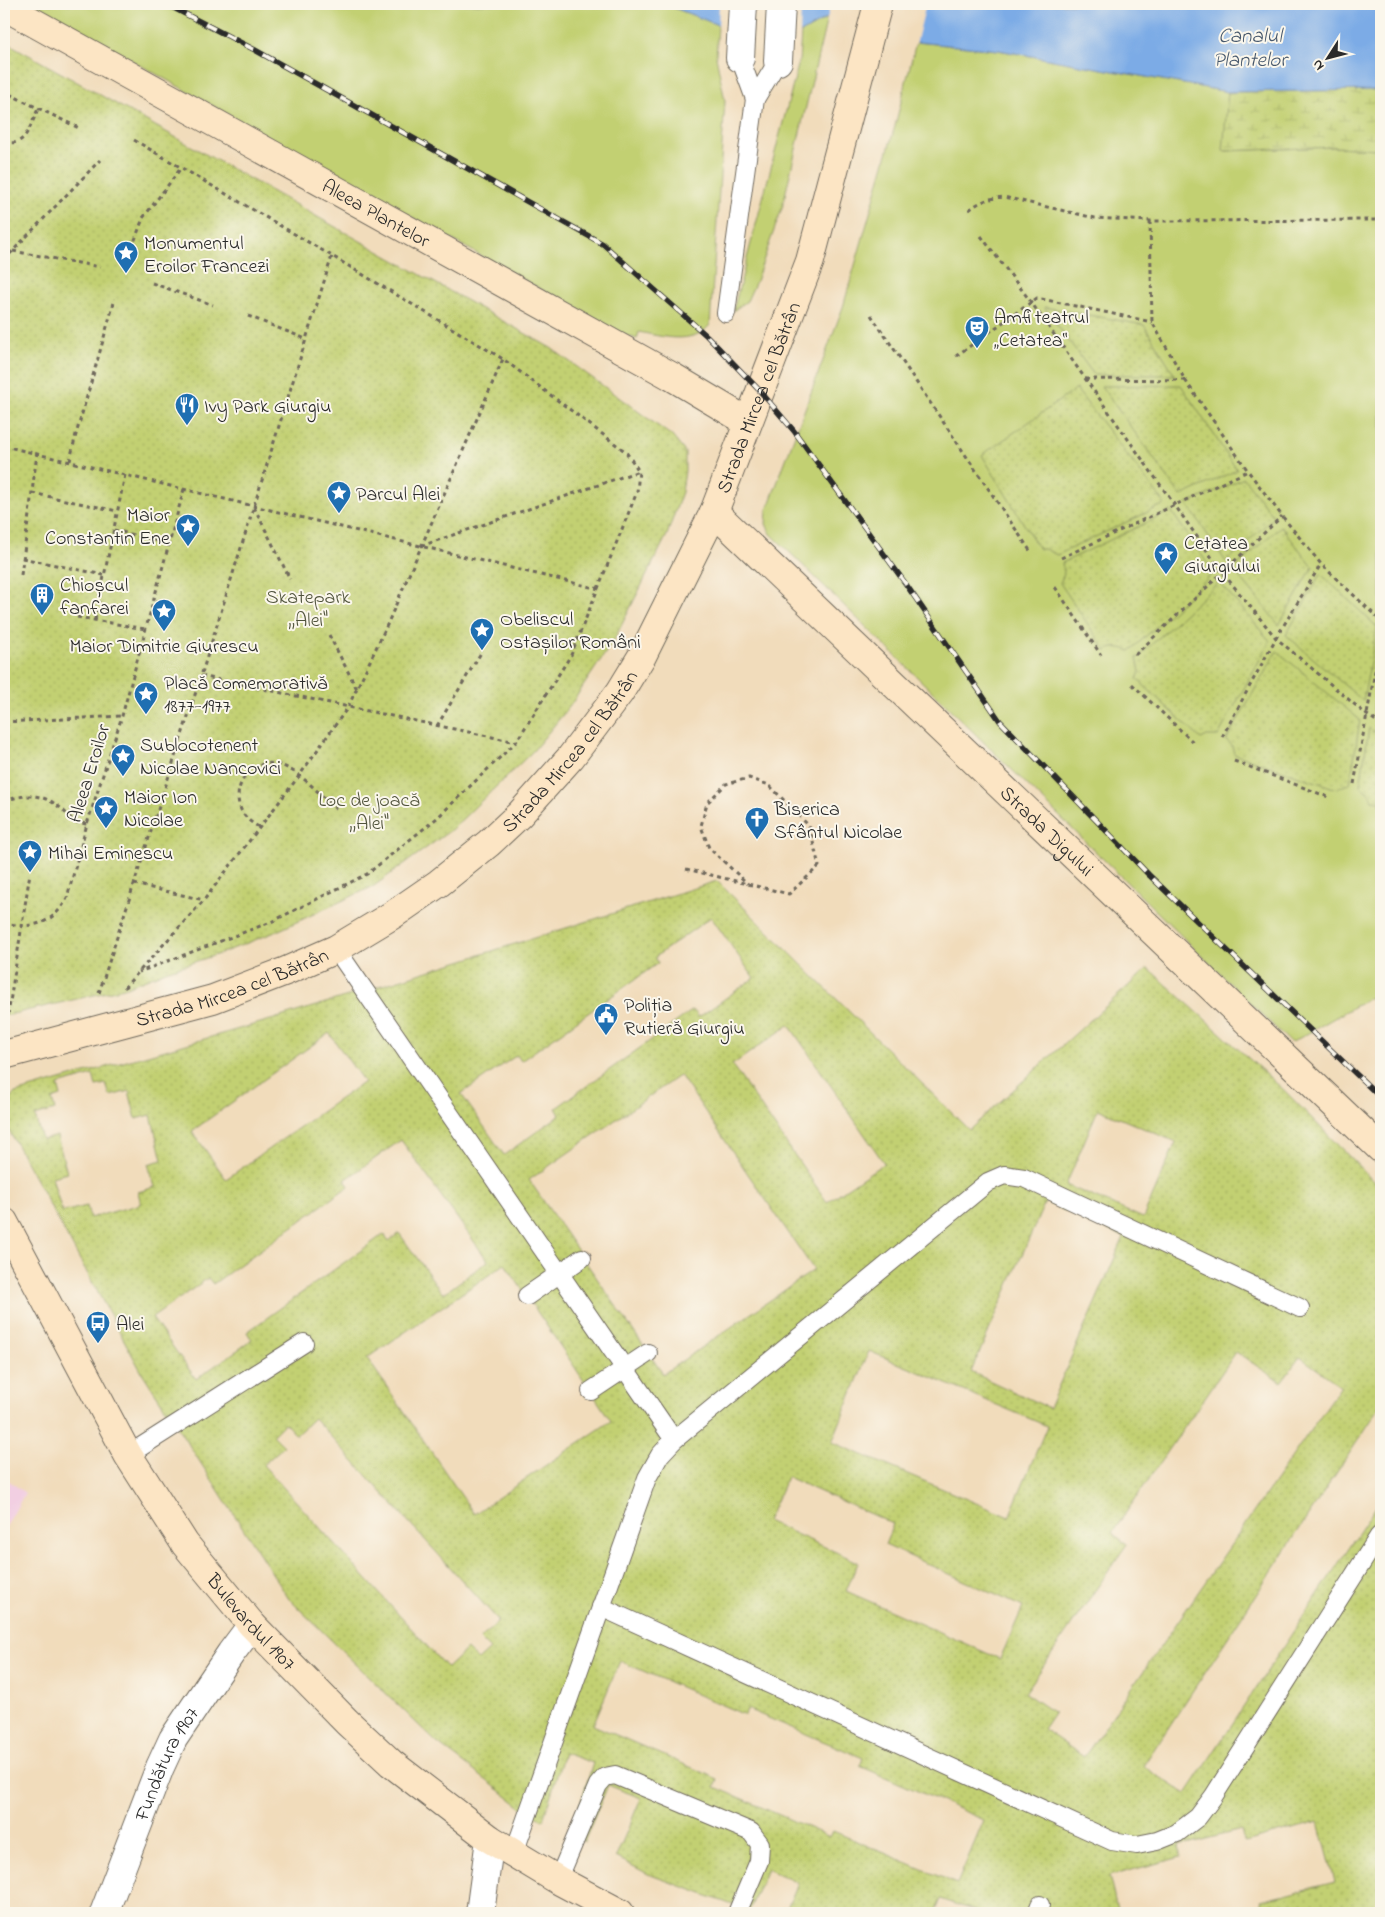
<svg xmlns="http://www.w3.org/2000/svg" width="1385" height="1917" font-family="'Indie Flower',sans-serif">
  <defs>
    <pattern id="wetland-marsh" width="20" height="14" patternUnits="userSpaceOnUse" patternTransform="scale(1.25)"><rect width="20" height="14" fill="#c2d072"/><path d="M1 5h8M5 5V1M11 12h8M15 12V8" fill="none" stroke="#a7b363"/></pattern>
    <pattern id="park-dots" width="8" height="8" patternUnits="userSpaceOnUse" patternTransform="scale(1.25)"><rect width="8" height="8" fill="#c2d072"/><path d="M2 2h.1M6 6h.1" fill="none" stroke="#a7b363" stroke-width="1.8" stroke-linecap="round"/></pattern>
  </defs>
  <rect width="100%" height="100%" fill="#fbf7ec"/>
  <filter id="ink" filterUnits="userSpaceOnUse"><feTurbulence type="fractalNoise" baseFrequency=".02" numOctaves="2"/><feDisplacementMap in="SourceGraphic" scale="10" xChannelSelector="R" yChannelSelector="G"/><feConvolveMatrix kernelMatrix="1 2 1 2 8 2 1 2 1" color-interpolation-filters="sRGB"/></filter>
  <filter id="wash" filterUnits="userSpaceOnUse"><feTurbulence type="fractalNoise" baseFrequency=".0096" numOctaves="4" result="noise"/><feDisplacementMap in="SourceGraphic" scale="20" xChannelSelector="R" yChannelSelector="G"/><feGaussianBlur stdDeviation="1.12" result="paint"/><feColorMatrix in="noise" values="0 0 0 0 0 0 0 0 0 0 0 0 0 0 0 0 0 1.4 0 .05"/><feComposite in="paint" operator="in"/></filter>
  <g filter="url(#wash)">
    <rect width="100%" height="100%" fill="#f1dcbb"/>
    <path fill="#f2cfe2" d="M4,1477L25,1493L4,1530Z"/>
    <g fill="#c2d072" stroke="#767e4e">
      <path d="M31,4H664L718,25L716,56L725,101L710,325C693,345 663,337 639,332L637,339L621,334Z"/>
      <path d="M827,18L782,208L756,281L747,301L733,311L799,62L801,33Z"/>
      <path d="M916,42L998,50L1228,92L1224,151L1334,147L1381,149V991L1291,1043L771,534L766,524L767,510L843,307L895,126Z"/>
    </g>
    <path fill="url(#wetland-marsh)" stroke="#767e4e" d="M1381,90V149L1334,147L1223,151L1228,92Z"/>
    <g fill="url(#park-dots)" stroke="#767e4e" fill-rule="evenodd">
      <path d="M4,41L551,348L672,436L685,452V471L682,492L667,535L614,640L570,706L533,751L451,830L374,886L275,932L222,953L166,971L124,988L4,1016Z"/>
      <path d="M1044,307L1144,325L1175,375H1094Z"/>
      <path d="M1181,385L1237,470L1181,496L1101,386Z"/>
      <path d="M1076,389L1165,504L1057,555L1045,549H1039L982,455Z"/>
      <path d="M1244,478L1274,517L1226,562L1187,504Z"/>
      <path d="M1171,511L1214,573L1130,651C1121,647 1114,646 1106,651L1060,583L1064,574L1062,563Z"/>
      <path d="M1281,526L1313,567L1279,625L1233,569Z"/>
      <path d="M1321,574L1377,627L1363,701L1286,635Z"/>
      <path d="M1219,582L1270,641L1218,736H1207L1201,739L1137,679L1140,672L1137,658Z"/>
      <path d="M1277,651L1360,720L1350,784L1345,785L1337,789L1234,754L1232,746L1226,740Z"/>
      <path d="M1381,663V714L1373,709Z"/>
      <path d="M1369,728L1381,736V801L1372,800L1369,793L1360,786Z"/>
      <path d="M717,881L969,1130L1148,968L1285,1091L1381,1189V1408L1380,1407L1143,1766L1186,1794L1381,1499V1910L1370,1913H1262L1264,1912L1261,1901L1335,1882L1319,1822L1244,1842L1241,1830L1179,1846L1181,1857L1109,1876L1118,1913H981L941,1899L935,1913H785L798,1883L767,1869L749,1911L648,1874L616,1857L641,1798L608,1785L584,1842L571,1833L593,1763L564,1753L543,1820L528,1812L436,1742L289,1599L141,1371L7,1127L4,1109L15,1093L274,1019ZM711,917L754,978L699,1017L693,1010L556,1108L560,1115L504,1155L461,1094L517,1055L521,1061L658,963L655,957ZM789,1025L884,1163L827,1202L732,1065ZM329,1033L364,1082L226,1179L192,1131ZM93,1075L96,1086L106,1084L110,1096L129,1091L136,1119L151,1115L162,1160L148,1164L155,1187L138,1192L141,1204L90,1218L87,1206L62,1212L52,1177L67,1173L57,1136L42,1140L35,1116L55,1110L52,1099L61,1096L58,1085ZM680,1075L814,1270L663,1374L529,1180ZM1098,1109L1176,1142L1143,1218L1066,1185ZM401,1140L488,1261L443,1294L399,1233L389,1241L384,1234L247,1332L252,1340L196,1379L152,1318L208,1278L213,1284L349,1186L345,1180ZM1045,1202L1124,1237L1049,1408L971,1372ZM505,1264L611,1421L474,1514L367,1358ZM869,1351L1047,1426L1009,1517L832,1442ZM1236,1352L1281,1382L1300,1357L1341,1386L1084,1757L1043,1729L1054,1713L1025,1693L1127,1544L1112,1533ZM314,1418L499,1621L480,1639L490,1649L478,1660L467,1649L447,1668L263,1465L284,1446L273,1435L285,1423L296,1435ZM787,1477L893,1524L885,1545L1023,1607L1000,1659L846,1591L858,1562L767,1521ZM620,1661L745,1715L747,1709L863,1758L860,1766L984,1820L957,1884L833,1831L830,1837L715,1787L718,1779L593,1725Z"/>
    </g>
    <path fill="#7cabe6" stroke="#546b88" d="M664,4H1381V90L1228,92L998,50L916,42L827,18L801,33L718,25Z"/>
    <g fill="#f1dcbb">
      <path d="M719,4H801L800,36L718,28Z"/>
      <path d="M831,4H926L916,44L826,22Z"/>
    </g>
  </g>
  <g filter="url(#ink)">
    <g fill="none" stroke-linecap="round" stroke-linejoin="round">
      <defs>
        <g id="lane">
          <path d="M740,58L755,99"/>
          <path d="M726,313L755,99L778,61"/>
          <path d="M336,949L674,1440"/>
          <path d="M527,1296L582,1258"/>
          <path d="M591,1391L648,1353"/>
          <path d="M128,1455L304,1343"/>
          <path d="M601,1607L1112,1841L1137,1845L1157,1841L1177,1833L1198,1817L1213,1797L1379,1536"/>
          <path d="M514,1853L647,1478L660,1455L674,1440L988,1182L1004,1175L1024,1178L1300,1308"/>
          <path d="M558,1880L598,1785L605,1777L615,1775L751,1832L760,1844L759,1861L737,1913"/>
          <path d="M1037,1913L1040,1905"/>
        </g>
        <g id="street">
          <path d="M740,58L743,4"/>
          <path d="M778,61L781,4"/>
          <path id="s1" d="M104,1913L160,1767L173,1739L231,1653L252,1625"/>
          <path d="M480,1913L490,1839"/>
        </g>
        <g id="secondary">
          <path id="s2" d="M4,6L671,376L748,422"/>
          <path id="s3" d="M714,512L1381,1149"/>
          <path id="s4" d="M4,1055L213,999L286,971L336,949L394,914L439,883L489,843L520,814L571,757L620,692L642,656L714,512L810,261L878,4"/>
          <path id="s5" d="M4,1222L128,1455L185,1544L252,1625L347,1722L391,1763L490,1839L558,1880L620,1913"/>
        </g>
      </defs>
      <use href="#lane" stroke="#70695d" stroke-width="20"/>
      <use href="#street" stroke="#70695d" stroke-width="30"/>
      <use href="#secondary" stroke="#70695d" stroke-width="30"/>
      <g stroke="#70695d" stroke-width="3" stroke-dasharray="4 4" stroke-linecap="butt">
        <path d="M4,89L5,92L79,128"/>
        <path d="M134,140L332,256L503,359L626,452L639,471L637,492L571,655L516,742L437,818L367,874L271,922L139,972"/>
        <path d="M4,141C25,150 31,124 38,109"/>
        <path d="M969,210C980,201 990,198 1004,197L1095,218L1150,221L1381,220"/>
        <path d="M1150,221L1152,322L1185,380L1248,471L1282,516L1321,564L1381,621"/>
        <path d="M981,236L1031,302L1222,572L1276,638L1367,715L1381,724"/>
        <path d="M132,248L143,218L181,168"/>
        <path d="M13,251L100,267"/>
        <path d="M4,260L100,160"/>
        <path d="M152,283L213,305"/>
        <path d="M871,315L1031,552"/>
        <path d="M248,316L306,339"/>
        <path d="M956,356L1037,298L1152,322"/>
        <path d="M1085,379L1185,380"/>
        <path d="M4,446L599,589"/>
        <path d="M70,461L75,438L115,299"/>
        <path d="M32,493L117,511"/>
        <path d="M254,507L290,579"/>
        <path d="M114,530L169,544"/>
        <path d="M421,546L639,471"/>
        <path d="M22,558L104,575"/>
        <path d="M1061,558L1248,471"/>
        <path d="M21,575L37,454"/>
        <path d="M1055,587L1101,655"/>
        <path d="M4,605L11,607"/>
        <path d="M77,617L145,629"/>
        <path d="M95,620L125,475"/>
        <path d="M329,635L357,689"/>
        <path d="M1135,655L1282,516"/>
        <path d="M201,676L516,742"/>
        <path d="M1132,684L1195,744"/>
        <path d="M4,722L122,716"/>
        <path d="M437,726L482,651"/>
        <path d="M1222,737L1276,638L1321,564"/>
        <path d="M1234,761L1331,798"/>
        <path d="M1354,784L1381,639"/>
        <path d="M4,801C36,790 53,797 74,822L87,824"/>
        <path d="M1373,808L1381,809"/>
        <path d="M259,827C219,807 243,757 276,764C299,769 319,794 337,810"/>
        <path d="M686,869L789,894L819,866L809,826L769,785L749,778L726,784L707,803L701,826L709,848L748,884"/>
        <path d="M134,884L204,900"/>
        <path d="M4,922C30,931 55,923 67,898L87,824L122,716L184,489"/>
        <path d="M124,988L204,900L299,776L348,707L387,625L503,359"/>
        <path d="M99,993L201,676L332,256"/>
        <path d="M8,1015L30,873"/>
      </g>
      <use href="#lane" stroke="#fff" stroke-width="18"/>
      <use href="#street" stroke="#fff" stroke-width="28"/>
      <use href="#secondary" stroke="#fce5c4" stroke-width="28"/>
      <defs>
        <path id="rail" d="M166,4L255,50L603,244L707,336L760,391L794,431L903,580L1000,721L1149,875L1381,1098"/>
      </defs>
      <use href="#rail" stroke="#2b2b2b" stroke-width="5.5"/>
      <use href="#rail" stroke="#fbf7ec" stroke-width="4" stroke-dasharray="11" stroke-linecap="butt"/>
    </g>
  </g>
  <defs>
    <symbol id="sight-pin" viewBox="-11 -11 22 30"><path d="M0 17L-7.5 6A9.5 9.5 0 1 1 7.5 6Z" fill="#1f6fb2" stroke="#fbf7ec"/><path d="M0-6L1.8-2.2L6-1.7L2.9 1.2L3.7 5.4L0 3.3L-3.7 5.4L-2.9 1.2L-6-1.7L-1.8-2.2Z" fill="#fff"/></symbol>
    <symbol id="theatre-pin" viewBox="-11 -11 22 30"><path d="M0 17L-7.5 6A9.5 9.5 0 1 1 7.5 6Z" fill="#1f6fb2" stroke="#fbf7ec"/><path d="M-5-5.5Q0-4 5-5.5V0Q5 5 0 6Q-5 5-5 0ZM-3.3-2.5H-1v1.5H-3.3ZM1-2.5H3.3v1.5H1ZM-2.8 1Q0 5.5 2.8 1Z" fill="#fff"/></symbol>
    <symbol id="restaurant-pin" viewBox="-11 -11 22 30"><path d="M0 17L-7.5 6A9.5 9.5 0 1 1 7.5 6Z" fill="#1f6fb2" stroke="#fbf7ec"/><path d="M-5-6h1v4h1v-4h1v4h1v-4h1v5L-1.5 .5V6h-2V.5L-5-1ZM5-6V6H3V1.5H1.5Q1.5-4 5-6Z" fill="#fff"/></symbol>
    <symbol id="building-pin" viewBox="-11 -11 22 30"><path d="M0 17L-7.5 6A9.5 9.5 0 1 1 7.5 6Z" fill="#1f6fb2" stroke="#fbf7ec"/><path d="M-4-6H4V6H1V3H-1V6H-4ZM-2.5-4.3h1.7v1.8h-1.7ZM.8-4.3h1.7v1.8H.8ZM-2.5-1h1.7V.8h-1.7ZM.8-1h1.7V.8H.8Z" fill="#fff"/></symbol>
    <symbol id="church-pin" viewBox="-11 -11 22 30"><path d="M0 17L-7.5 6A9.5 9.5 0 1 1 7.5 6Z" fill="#1f6fb2" stroke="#fbf7ec"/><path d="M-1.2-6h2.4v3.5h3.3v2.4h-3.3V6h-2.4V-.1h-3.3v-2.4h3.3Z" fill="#fff"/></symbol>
    <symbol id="civic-pin" viewBox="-11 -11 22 30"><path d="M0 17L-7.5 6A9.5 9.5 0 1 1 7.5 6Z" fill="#1f6fb2" stroke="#fbf7ec"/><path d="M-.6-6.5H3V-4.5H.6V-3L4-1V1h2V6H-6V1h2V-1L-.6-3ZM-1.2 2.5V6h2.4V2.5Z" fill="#fff"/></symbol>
    <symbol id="bus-pin" viewBox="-11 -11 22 30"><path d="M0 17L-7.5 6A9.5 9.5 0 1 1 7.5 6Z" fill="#1f6fb2" stroke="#fbf7ec"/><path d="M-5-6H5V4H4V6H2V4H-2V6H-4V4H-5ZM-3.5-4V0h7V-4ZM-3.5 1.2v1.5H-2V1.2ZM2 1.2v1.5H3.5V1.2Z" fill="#fff"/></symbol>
  </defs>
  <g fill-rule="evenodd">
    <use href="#sight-pin" x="112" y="239" width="28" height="38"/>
    <use href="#theatre-pin" x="963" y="314" width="28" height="38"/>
    <use href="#restaurant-pin" x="173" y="391" width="28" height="38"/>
    <use href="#sight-pin" x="325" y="479" width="28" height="38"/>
    <use href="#sight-pin" x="174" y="512" width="28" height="38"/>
    <use href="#sight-pin" x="1152" y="540" width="28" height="38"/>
    <use href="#building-pin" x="28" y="581" width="28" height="38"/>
    <use href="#sight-pin" x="150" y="597" width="28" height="38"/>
    <use href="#sight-pin" x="468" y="616" width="28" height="38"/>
    <use href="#sight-pin" x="132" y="680" width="28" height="38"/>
    <use href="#sight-pin" x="109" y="742" width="28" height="38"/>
    <use href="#sight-pin" x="92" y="794" width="28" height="38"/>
    <use href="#church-pin" x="743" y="805" width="28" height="38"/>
    <use href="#sight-pin" x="16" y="838" width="28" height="38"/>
    <use href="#civic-pin" x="592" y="1001" width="28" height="38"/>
    <use href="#bus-pin" x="84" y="1309" width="28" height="38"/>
  </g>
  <g text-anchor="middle" stroke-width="4" stroke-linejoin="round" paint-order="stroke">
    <g font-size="20" fill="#2b2b2b" stroke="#fbf7ec">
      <text dy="7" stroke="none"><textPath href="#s2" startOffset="426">Aleea Plantelor</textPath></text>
      <text dy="7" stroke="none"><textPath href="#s4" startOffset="1062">Strada Mircea cel Bătrân</textPath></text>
      <text dy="7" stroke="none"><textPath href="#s4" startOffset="658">Strada Mircea cel Bătrân</textPath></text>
      <text transform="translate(88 773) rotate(-73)" y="7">Aleea Eroilor</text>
      <text dy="7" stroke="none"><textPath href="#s3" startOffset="461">Strada Digului</textPath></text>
      <text dy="7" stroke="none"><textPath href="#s4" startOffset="238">Strada Mircea cel Bătrân</textPath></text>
      <text dy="7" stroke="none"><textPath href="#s5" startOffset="472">Bulevardul 1907</textPath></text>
      <text dy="7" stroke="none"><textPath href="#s1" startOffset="162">Fundătura 1907</textPath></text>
    </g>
    <g font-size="20" fill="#2b2b2b" stroke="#fbf7ec" text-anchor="start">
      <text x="144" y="249">Monumentul<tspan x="144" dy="23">Eroilor Francezi</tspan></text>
      <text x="994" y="323">Amfiteatrul<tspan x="994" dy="23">„Cetatea“</tspan></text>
      <text x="204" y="412">Ivy Park Giurgiu</text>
      <text x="356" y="500">Parcul Alei</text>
      <text x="170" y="521" text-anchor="end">Maior<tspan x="170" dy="23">Constantin Ene</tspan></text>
      <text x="1184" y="549">Cetatea<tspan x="1184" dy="23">Giurgiului</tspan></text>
      <text x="60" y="591">Chioșcul<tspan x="60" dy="23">fanfarei</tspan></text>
      <text x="500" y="625">Obeliscul<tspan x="500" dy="23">Ostașilor Români</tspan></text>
      <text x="164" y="652" text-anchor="middle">Maior Dimitrie Giurescu</text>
      <text x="164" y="689">Placă comemorativă<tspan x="164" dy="23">1877-1977</tspan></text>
      <text x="140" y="751">Sublocotenent<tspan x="140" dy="23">Nicolae Nancovici</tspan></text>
      <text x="124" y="803">Maior Ion<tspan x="124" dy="23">Nicolae</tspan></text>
      <text x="774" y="815">Biserica<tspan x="774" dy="23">Sfântul Nicolae</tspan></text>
      <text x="48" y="859">Mihai Eminescu</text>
      <text x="624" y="1011">Poliția<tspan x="624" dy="23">Rutieră Giurgiu</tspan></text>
      <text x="116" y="1330">Alei</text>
    </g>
    <g font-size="20" fill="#51543d" stroke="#fbf7ec">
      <text x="308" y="603">Skatepark<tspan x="308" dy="23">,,Alei"</tspan></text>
      <text x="369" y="806">Loc de joacă<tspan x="369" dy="23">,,Alei"</tspan></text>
    </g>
    <g font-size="21" font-style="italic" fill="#47586c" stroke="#fbf7ec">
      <text x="1250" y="42">Canalul<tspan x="1250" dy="24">Plantelor</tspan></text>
    </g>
  </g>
  <rect width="1385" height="1917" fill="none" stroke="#fbf7ec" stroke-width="20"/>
  <g transform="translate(1328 58) rotate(234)" stroke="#fbf7ec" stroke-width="4" paint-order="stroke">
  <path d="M0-4L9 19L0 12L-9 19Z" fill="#2b2b2b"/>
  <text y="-8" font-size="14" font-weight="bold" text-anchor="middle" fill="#2b2b2b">N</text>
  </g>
</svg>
